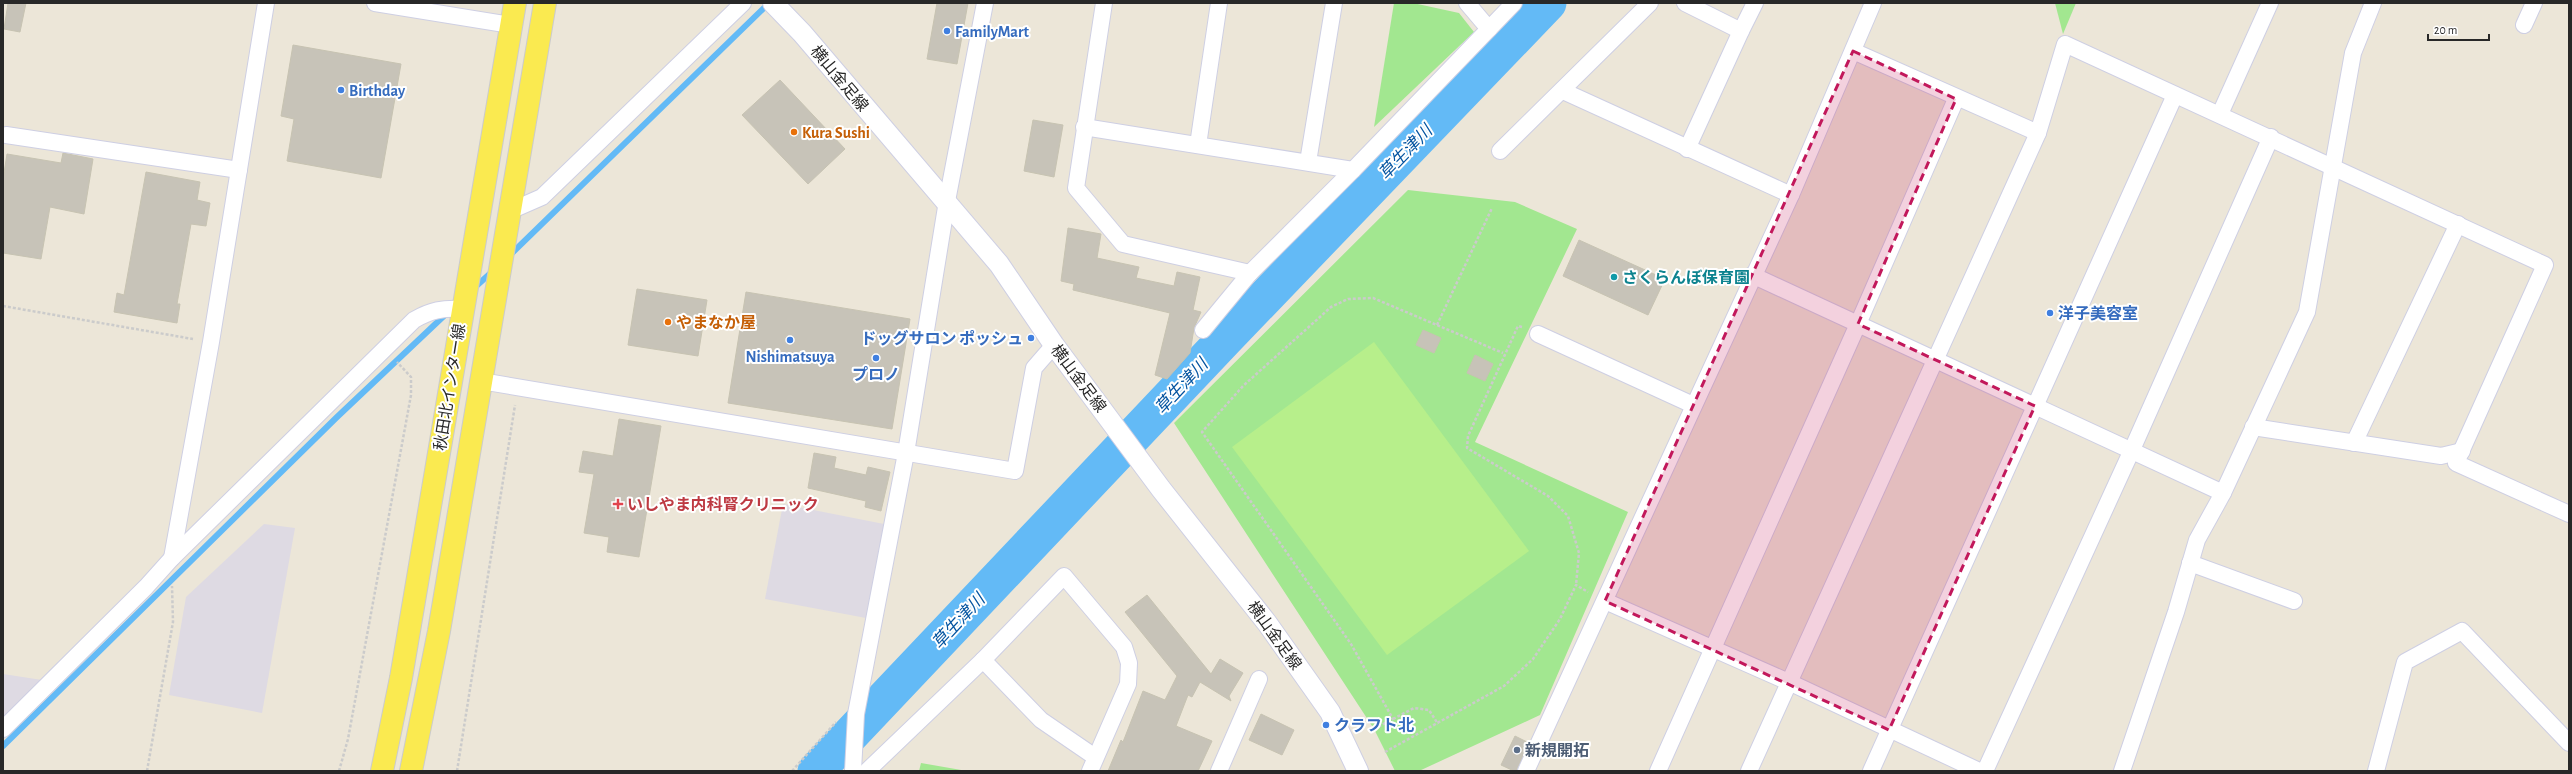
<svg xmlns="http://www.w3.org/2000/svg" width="2572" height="774" font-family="'Alegreya Sans','Noto Sans JP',sans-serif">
  <rect width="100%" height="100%" fill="#ece6d8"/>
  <g fill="#dedae3">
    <path d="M783,504L884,524L866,618L765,599Z"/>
    <path d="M264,524L295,528L262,713L169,695L186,597Z"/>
    <path d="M3,674L42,680L3,717Z"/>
  </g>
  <g fill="#a2e790">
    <path d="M1394,3H1413L1459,13L1474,32L1374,127Z"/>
    <path d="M2055,3H2076L2063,34Z"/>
    <path d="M1408,190L1515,202L1577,229L1475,442L1628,512L1540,715L1419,771H1395L1374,729L1174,423Z"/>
    <path d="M921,763L967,771H919Z"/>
  </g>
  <path fill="#b7ef8b" d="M1374,342L1529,551L1387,655L1232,447Z"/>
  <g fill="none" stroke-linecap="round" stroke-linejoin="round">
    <g stroke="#63baf6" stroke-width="6">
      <path d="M508,257L769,3"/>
      <path d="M473,289L494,270"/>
      <path d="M3,746L336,418L447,313"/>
    </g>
    <path stroke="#63baf6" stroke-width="37" d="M816,771L1225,339L1548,3"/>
  </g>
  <g fill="#c7c3b8" stroke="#c7c3b2">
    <path d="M8,3H26L20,32L4,29Z"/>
    <path d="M937,3H968L957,64L927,59Z"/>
    <path d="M293,45L401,64L381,178L287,161L294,119L281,116Z"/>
    <path d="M780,80L845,149L808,184L742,115Z"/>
    <path d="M1033,120L1063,125L1054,177L1024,171Z"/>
    <path d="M63,153L93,159L84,214L50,207L41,259L3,253V179L7,154L61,163Z"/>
    <path d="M146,172L200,182L197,200L210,203L206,226L191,224L177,304H180L177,323L114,312L117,293L124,295Z"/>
    <path d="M1068,228L1101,234L1097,258L1139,267L1136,278L1174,286L1177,272L1200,277L1193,310L1201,312L1194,328L1190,353L1167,379L1155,375L1170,313L1073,290L1074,284L1061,281Z"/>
    <path d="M1579,240L1665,279L1648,315L1563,276Z"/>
    <path d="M637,289L707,300L698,356L628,345Z"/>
    <path d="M746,292L910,319L892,429L728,403Z"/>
    <path d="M1423,330L1441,338L1434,353L1416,345Z"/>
    <path d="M1475,355L1493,364L1485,381L1467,373Z"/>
    <path d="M619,419L661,426L639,557L607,552L609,537L584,533L594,474L579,472L583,451L613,456Z"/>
    <path d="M814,453L836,457L834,468L866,475L868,467L890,472L881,511L865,507L866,501L808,488Z"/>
    <path d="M1147,595L1211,674L1220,659L1243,673L1229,696L1231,701L1200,682L1192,697L1188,695L1176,726L1212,741L1198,771H1108L1121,740L1123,742L1143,691L1165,700L1177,676L1125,612Z"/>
    <path d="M1261,714L1294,730L1282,755L1249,740Z"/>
    <path d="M1515,736L1529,743L1516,771H1514L1501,765Z"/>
  </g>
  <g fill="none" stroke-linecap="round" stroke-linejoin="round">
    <defs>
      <g id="minor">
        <path d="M375,3L511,25"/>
        <path d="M1104,3L1076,188L1123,244L1250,273L1203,330"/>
        <path d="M1467,3L1489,29"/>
        <path d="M1685,3L1741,31L1755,3"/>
        <path d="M2524,25L2534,3"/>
        <path d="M1853,51L2038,133"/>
        <path d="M1563,91L1791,195"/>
        <path d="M2220,114L2270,3"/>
        <path d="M1084,127L1353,170L1514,3"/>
        <path d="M6,135L239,170"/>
        <path d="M1198,145L1219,3"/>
        <path d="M1687,149L1741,31"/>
        <path d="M1500,151L1650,3"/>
        <path d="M1308,162L1334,3"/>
        <path d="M510,211L542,197L743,3"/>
        <path d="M1250,273L1353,170"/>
        <path d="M1752,275L2223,493"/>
        <path d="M1538,334L1693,405"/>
        <path d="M481,381L1015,471L1034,368L1054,345"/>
        <path d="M2253,427L2441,456L2462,451"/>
        <path d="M2354,443L2458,224"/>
        <path d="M172,558L211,342L266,3"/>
        <path d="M2190,563L2294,601"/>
        <path d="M1605,601L1791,683L1979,771"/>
        <path d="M983,660L1041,720L1095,757"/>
        <path d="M3,729L146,587L172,558L414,320C431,310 443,308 462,309"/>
        <path d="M853,771L856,714L906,453L947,201L985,3"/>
        <path d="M867,771L983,660L1064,576L1124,647L1129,663L1128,684L1090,771"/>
        <path d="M1219,771L1259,679"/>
        <path d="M1526,771L1791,195L1873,3"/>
        <path d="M1658,771L1858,324L1956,99"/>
        <path d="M1749,771L2038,133L2065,44L2545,265L2456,463L2569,514"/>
        <path d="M1871,771L2175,95"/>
        <path d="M1985,771L2131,452L2271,137"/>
        <path d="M2122,771L2176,612L2197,540L2223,493L2307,312L2353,53L2373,3"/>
        <path d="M2376,771L2405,662L2462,631L2569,743"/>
      </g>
      <path id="tertiary" d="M773,3L802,33L999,264L1054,345L1161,489L1267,623L1330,712L1358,771"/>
      <g id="primary">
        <path d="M382,771L401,678L515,3"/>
        <path d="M411,771L439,631L545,3"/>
      </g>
    </defs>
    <use href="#minor" stroke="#cecfe3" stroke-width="18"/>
    <use href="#tertiary" stroke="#cecfe3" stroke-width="22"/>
    <use href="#primary" stroke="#cbcbcb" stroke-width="24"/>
    <g stroke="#cbcbcb" stroke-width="2.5" stroke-dasharray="3 2" stroke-linecap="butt">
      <path d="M3,306L193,339"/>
      <path d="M1437,325L1492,208"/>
      <path d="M1522,327L1518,326L1468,436L1467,448L1548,496L1568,516L1579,553L1576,585"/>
      <path d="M1393,719L1414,708L1429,710L1438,724"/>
      <path d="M1374,729L1393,719L1351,644L1202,432L1243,386L1331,307L1348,299L1373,298L1503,353"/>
      <path d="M1385,752L1504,686L1533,659L1560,619L1576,585L1588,592"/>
      <path d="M147,771L173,622L172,586"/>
      <path d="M339,771L348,739L411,395V377L397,362"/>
      <path d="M457,771L515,405"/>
      <path d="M792,771L836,722"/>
    </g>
    <use href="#minor" stroke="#fff" stroke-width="16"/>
    <use href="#tertiary" stroke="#fff" stroke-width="20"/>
    <use href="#primary" stroke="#faea50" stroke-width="22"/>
  </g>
  <path fill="#c2185b" fill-opacity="0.2" stroke="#c2185b" stroke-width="3" stroke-dasharray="8 5" stroke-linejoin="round" d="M1853,51L1956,99L1858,324L2035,406L1889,730L1605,601Z"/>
  <g fill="#3f7fe0" stroke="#fff" stroke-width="1.5">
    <circle cx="947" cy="31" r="4"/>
    <circle cx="341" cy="90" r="4"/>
    <circle cx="2050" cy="313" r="4"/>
    <circle cx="1031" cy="338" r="4"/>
    <circle cx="790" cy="340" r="4"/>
    <circle cx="876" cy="358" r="4"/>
    <circle cx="1326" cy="725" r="4"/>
  </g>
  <g fill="#e8710a" stroke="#fff" stroke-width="1.5">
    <circle cx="794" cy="132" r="4"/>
    <circle cx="668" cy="322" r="4"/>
  </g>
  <circle fill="#0f9aa8" stroke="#fff" stroke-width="1.5" cx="1614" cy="277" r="4"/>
  <path fill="#e0444e" stroke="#fff" stroke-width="1.5" d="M616 498h4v4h4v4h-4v4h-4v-4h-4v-4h4z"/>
  <circle fill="#5c6f8a" stroke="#fff" stroke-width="1.5" cx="1517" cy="750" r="4"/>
  <g text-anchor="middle" stroke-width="4" stroke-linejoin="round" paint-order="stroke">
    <g font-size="16" font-weight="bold" fill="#366cbe" stroke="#fff" text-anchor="start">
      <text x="955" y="37">FamilyMart</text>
      <text x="349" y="96">Birthday</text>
      <text x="2058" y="319">洋子美容室</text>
      <text x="1023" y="344" text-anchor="end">ドッグサロン ポッシュ</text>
      <text x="790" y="362" text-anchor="middle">Nishimatsuya</text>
      <text x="876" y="380" text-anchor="middle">プロノ</text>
      <text x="1334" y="731">クラフト北</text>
    </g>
    <g font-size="16" fill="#282828" stroke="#fff">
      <text transform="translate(840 78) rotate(50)" y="6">横山金足線</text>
      <text transform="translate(1079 378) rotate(53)" y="6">横山金足線</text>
      <text transform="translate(449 387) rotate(-81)" y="6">秋田北インター線</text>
      <text transform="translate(1275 635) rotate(54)" y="6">横山金足線</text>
    </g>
    <g font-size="16" font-weight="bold" fill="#c56008" stroke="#fff" text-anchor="start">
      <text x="802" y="138">Kura Sushi</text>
      <text x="676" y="328">やまなか屋</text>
    </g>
    <g font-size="16" font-weight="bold" fill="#0d838f" stroke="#fff" text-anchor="start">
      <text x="1622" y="283">さくらんぼ保育園</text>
    </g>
    <g font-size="16" font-weight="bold" fill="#be3a42" stroke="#fff" text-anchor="start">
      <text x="627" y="510">いしやま内科腎クリニック</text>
    </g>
    <g font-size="16" font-weight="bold" fill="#4e5e75" stroke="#fff" text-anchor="start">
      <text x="1525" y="756">新規開拓</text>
    </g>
    <g font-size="17" font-style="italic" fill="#0454a0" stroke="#fff">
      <text transform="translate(1405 152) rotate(-46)" y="6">草生津川</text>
      <text transform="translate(1181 386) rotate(-47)" y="6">草生津川</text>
      <text transform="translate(958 621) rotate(-47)" y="6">草生津川</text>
    </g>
  </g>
  <rect width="2572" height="774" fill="none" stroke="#282828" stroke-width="8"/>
  <path d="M2428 34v6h61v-6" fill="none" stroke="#282828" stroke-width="2"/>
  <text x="2434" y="34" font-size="12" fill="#282828" stroke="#ffffff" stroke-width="3" paint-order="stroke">20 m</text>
</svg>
